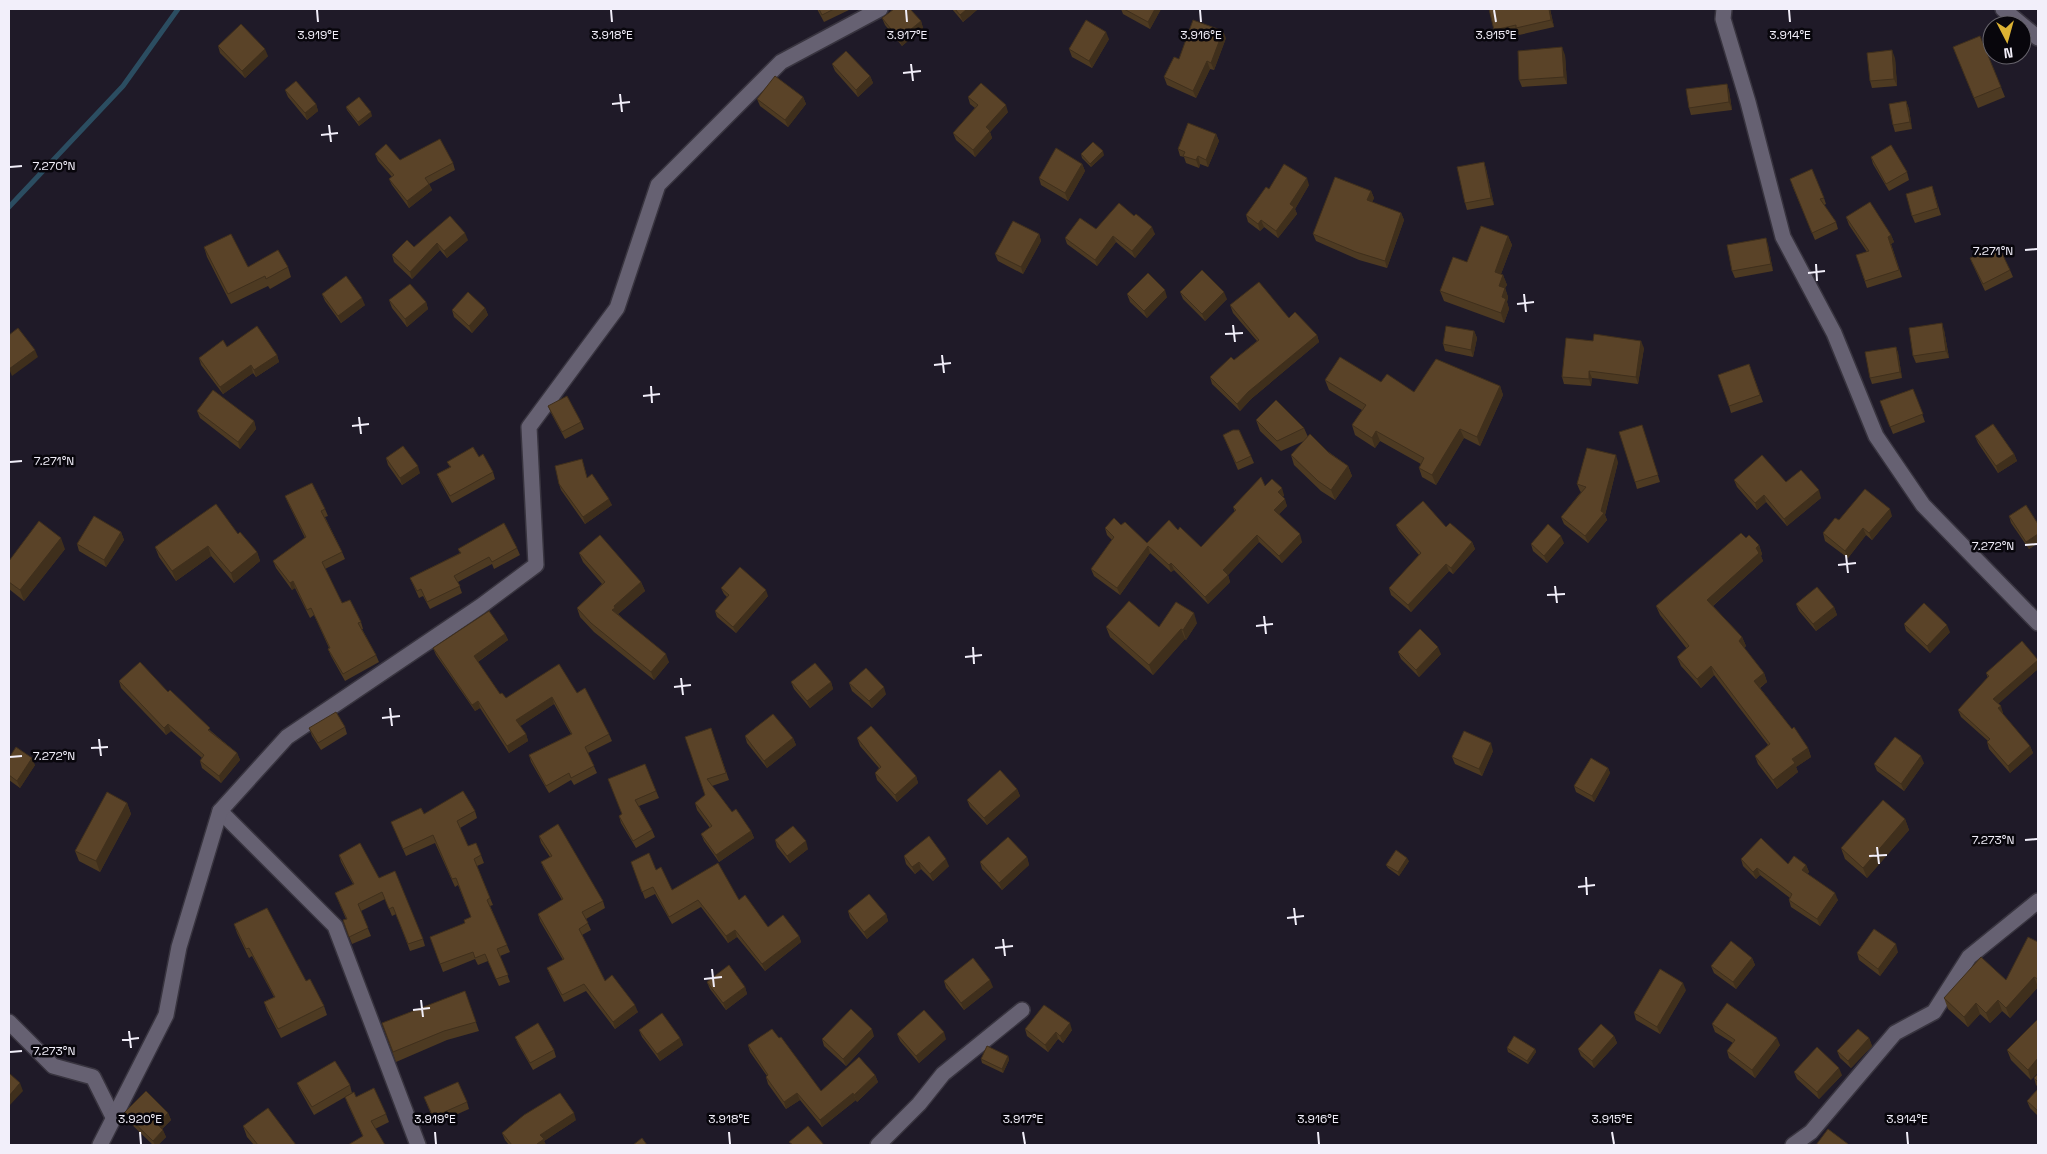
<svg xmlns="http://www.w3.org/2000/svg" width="2047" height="1154" font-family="'Space Grotesk',sans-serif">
  <rect width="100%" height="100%" fill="#1f1a28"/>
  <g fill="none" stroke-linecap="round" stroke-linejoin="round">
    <path stroke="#2b4d61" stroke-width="5" d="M9,207L123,86L178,9"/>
    <defs>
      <g id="street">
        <path d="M1724,9L1723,19L1748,102L1783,237L1834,333L1876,436L1923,505L2038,623"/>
        <path d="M2003,9L2038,38"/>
        <path d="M220,811L335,926L418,1145"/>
        <path d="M9,1022L53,1066L93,1077L114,1119"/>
        <path d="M100,1145L166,1015L179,947L220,811L287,737L481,606L536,565L529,427L617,308L658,185L781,62L880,9"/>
        <path d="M878,1145L919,1104L943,1074L1022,1010"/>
        <path d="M1793,1145L1811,1132L1895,1033L1934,1012L1969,957L2038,901"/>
      </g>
    </defs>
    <use href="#street" stroke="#38343f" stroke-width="18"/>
    <use href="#street" stroke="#666172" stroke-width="15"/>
  </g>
  <g fill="#4d3a22">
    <path d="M817,9H851L824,22Z"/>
    <path d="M952,9H978L963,22Z"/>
    <path d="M1121,9H1161L1150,29L1123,14Z"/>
    <path d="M1550,9L1554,27L1519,35L1518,33L1497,37L1494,30Z"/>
    <path d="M882,18L921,21L923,28L902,46L885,25Z"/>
    <path d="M1226,38L1214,70L1210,69L1196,98L1167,85L1164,77L1179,59Z"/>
    <path d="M1109,39L1092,68L1072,57L1069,49Z"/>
    <path d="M218,46L268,56L245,78L220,53Z"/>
    <path d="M1953,47L2001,87L2005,97L1978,108Z"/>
    <path d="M1565,55L1567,84L1522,87L1519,80Z"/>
    <path d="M1895,58L1897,86L1872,88L1870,81Z"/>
    <path d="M832,64L870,76L873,83L858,97L835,71Z"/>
    <path d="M1727,84L1729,91L1732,110L1691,115L1689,108Z"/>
    <path d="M285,90L316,104L318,111L307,120L288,97Z"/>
    <path d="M803,97L806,104L788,127L760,106L757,99Z"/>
    <path d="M968,97L1008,112L990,132L992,138L975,157L956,140L953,133L975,108L970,104Z"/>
    <path d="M1906,101L1909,109L1912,129L1895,132L1893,125Z"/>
    <path d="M346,107L372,116L359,126L347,110Z"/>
    <path d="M1216,134L1219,141L1208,167L1200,164L1199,168L1186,163L1184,157L1180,156L1178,149Z"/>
    <path d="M375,154L400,160L453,163L455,170L429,184L432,190L409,208L392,185L389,179L392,177L378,161Z"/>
    <path d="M1081,154L1104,155L1091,167L1082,158Z"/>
    <path d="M1871,157L1907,172L1909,180L1889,191L1873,164Z"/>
    <path d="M1484,162L1486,169L1494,205L1467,210L1465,203Z"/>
    <path d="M1082,164L1085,171L1068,201L1041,185L1039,178Z"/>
    <path d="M1309,185L1295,209L1297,214L1278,238L1264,227L1260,231L1248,222L1246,215L1269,189Z"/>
    <path d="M1792,185L1824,198L1826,204L1824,205L1836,222L1838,229L1815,240Z"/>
    <path d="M1932,186L1941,215L1915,223L1912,216Z"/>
    <path d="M1371,191L1374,198L1372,202L1401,213L1404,220L1387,268L1359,260L1316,241L1313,234Z"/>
    <path d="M1134,216L1155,234L1135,258L1116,242L1097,266L1067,244L1065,238L1096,229Z"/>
    <path d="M1846,217L1891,235L1894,242L1891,244L1902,277L1867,288L1856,255L1867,252L1849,225Z"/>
    <path d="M1039,234L1041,241L1023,274L998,261L995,254Z"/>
    <path d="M1508,236L1512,245L1501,274L1503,275L1507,285L1505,288L1508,297L1507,302L1509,309L1504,323L1444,301L1440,291L1467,262Z"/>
    <path d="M468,240L447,258L440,250L412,279L394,262L392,255L414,247Z"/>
    <path d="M1768,245L1773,271L1735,278L1732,271Z"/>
    <path d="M204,247L248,267H288L291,277L270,289L268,286L231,304L207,257Z"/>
    <path d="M1970,258L2010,270L2013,277L1985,291L1973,265Z"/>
    <path d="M1180,292L1227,299L1205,321L1183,299Z"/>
    <path d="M322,294L365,305L341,323L325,301Z"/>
    <path d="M1127,294L1167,297L1147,318L1130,302Z"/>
    <path d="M389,300L426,302L428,309L407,327L392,308Z"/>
    <path d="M1230,305L1289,318L1317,335L1319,342L1251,399L1240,411L1212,384L1210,377L1234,360L1257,341L1233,313Z"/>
    <path d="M485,308L488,315L472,333L454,317L452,310Z"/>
    <path d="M1944,330L1949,358L1916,363L1913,356Z"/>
    <path d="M1474,331L1477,338L1473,357L1445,351L1443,344Z"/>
    <path d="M227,347L277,355L279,362L256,377L253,373L223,394L201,365L199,358Z"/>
    <path d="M1896,347L1898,353L1902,378L1872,384L1870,378Z"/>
    <path d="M1644,348L1638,384L1592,378L1591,386L1564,384L1562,377Z"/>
    <path d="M1749,364L1763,402L1731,413L1729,406Z"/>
    <path d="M1325,380L1381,382L1414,392L1500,386L1503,395L1480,446L1464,438L1436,485L1422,477L1419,468L1421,464L1380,441L1375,448L1355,435L1352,425L1362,410L1329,390Z"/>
    <path d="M1913,389L1925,422L1893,434L1880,401Z"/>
    <path d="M548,406L581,422L584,429L565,439L551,413Z"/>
    <path d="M197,411L254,421L256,429L240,449L200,418Z"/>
    <path d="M1256,420L1304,428L1308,437L1348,466L1352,476L1335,500L1321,491L1294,465L1291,455L1304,441L1281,451L1260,431Z"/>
    <path d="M1642,425L1660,482L1637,489L1635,482Z"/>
    <path d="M1223,435L1251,456L1254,463L1238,470Z"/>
    <path d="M1975,436L2014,454L2017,461L1998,473L1978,443Z"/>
    <path d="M479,457L493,472L495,479L452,503L440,481L437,474L450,467L447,462Z"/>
    <path d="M386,458L420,473L402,485L388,465Z"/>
    <path d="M582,459L587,477L612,505L585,524L561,490L559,484Z"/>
    <path d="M1618,462L1605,515L1607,520L1588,543L1564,524L1561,517L1581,492L1580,491L1577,484Z"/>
    <path d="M1734,480L1786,482L1821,498L1787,526L1766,502L1757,510L1737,487Z"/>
    <path d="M1265,486L1284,495L1283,497L1287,506L1279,514L1302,542L1282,563L1259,542L1228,575L1230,582L1208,604L1174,570L1171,572L1150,553L1120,595L1094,576L1091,569L1112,540L1107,535L1105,528L1147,543L1178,530L1201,547L1235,512L1233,507Z"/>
    <path d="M285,496L325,509L328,516L325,517L342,552L345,559L325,569L342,603L361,622L363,629H362L376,655L379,662L345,681L331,656L328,649L329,648L314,615L310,618L295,588L292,590L276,568L273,561L305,538L288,503Z"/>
    <path d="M1892,516L1872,540L1866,535L1848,558L1825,541L1823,533L1839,520Z"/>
    <path d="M2009,516L2038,524V543L2029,549L2011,523Z"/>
    <path d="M1396,525L1446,527L1472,542L1475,549L1453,574L1449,571L1411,612L1391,595L1389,588L1419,555L1399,531Z"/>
    <path d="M121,532L124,540L106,567L79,551L77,544Z"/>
    <path d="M238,534L257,552L260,561L234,583L211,556L176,581L159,557L155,547Z"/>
    <path d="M1746,538L1759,545L1762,554L1761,556L1763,561L1713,606L1742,637L1746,646L1744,648L1764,673L1767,682L1760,688L1792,729L1808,748L1811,757L1796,767L1798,772L1777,789L1758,764L1755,756L1768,745L1714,675L1701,688L1681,666L1677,657L1687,649L1660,615L1656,606Z"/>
    <path d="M1564,543L1547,563L1533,551L1531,544Z"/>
    <path d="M517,548L520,555L494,569L492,564L458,582L462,593L430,609L423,596L419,598L410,578L460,553L458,549Z"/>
    <path d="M65,549L24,601L9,589V561Z"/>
    <path d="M579,553L641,582L645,591L618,614L669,662L654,680L594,632L580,617L577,608L602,584L583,562Z"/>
    <path d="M721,588L768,596L736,633L717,617L715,611L727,597L724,594Z"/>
    <path d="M1796,604L1834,607L1837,615L1816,631L1799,611Z"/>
    <path d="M1197,623L1186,640L1185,639L1153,675L1110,637L1106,627H1159Z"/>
    <path d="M1904,624L1950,632L1930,653L1906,631Z"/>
    <path d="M505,634L508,640L478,662L500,694L506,698L577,693L609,734L612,741L588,753L597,773L574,785L571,780L549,793L531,762L529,755L571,734L554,704L520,726L526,734L528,741L509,753L480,708L475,711L436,655L433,648Z"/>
    <path d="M1398,652L1441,654L1419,677L1401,659Z"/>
    <path d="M2038,660V669L1998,703L2003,713L2002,714L2030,746L2033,753L2010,773L1989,749L1987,742L1988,741L1961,717L1958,710L1988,678L1986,673Z"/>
    <path d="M119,681L168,692L212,732L237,753L240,760L221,783L202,768L200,761L202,758L171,731L166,735L121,688Z"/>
    <path d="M791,682H831L833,689L810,708L794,689Z"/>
    <path d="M849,683L886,694L872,708L852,691Z"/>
    <path d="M345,727L347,734L321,750L312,736L309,728Z"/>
    <path d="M711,728L729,780L712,786L732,812L751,831L754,838L719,862L704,841L701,834L710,828L697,810L695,803L705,795Z"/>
    <path d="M745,736L793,738L796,745L767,768L747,743Z"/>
    <path d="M857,738L916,776L918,783L897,802L877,780L875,773L879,768L860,746Z"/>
    <path d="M1493,751L1482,776L1455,764L1452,757Z"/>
    <path d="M9,758L35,765L20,788L9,780Z"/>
    <path d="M1924,763L1904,791L1877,771L1874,764Z"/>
    <path d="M645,764L659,798L639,806L652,830L655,837L636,848L621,823L619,816L622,814Z"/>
    <path d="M1608,768L1610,773L1594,802L1576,792L1574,786Z"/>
    <path d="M1017,789L1020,796L987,825L970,807L967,800Z"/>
    <path d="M127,803L131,814L100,872L79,861L75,851Z"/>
    <path d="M475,811L477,818L460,828L468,846L481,855L484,863L477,866L493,905L490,906L510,952L500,956L510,982L499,986L488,961L478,965L475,959L443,972L430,937L465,923L471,917L458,885L455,887L435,843L406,856L391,822L424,814Z"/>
    <path d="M1905,819L1909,830L1867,878L1845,859L1841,848Z"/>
    <path d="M539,836L603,901L605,908L586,919L591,930L582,935L605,981L638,1012L615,1029L586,991L564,1002L550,975L547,968L563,960L540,921L538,914L562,900L544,869L541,862L550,857L541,843Z"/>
    <path d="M775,840L808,849L790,863L777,847Z"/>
    <path d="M339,855L379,878L423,939L425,946L410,951L396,914L392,916L385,899L361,911L371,936L352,944L343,920L346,919L335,893L353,884L341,862Z"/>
    <path d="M904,856L949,866L933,881L921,869L915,874L906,864Z"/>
    <path d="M1027,857L1029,865L1002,890L982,869L980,862Z"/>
    <path d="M1741,859L1788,864L1806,865L1809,872L1807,874L1838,900L1820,926L1791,907L1789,900L1790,898L1760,875L1756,879L1743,866Z"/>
    <path d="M1409,861L1399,876L1388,868L1386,865Z"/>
    <path d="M631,862L656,870L672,890L739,900L768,927L799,936L801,942L765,971L737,937L728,943L701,907L672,924L655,894L645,899Z"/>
    <path d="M848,911L886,914L888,921L867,939L850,918Z"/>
    <path d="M234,924L306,981L324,1006L327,1015L281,1038L267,1011L264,1002L274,997L252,956L249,958L237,933Z"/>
    <path d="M2038,942V987L2010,1018L2002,1011L1990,1023L1980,1014L1968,1027L1948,1009L1944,998L2006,980Z"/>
    <path d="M1898,952L1880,976L1859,960L1857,953Z"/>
    <path d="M1752,958L1755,965L1736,989L1714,973L1711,966Z"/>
    <path d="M944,981L993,987L964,1010L946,988Z"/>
    <path d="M707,982L745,987L747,994L726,1010L710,989Z"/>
    <path d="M1686,990L1660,1034L1636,1020L1634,1013Z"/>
    <path d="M465,991L479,1031L447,1040L396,1062L382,1023Z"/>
    <path d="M2038,1019L2031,1080L2011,1060L2007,1050Z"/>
    <path d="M1712,1024L1780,1045L1755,1078L1729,1058L1727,1051L1733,1043L1715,1032Z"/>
    <path d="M1025,1029L1072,1030L1063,1043L1058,1039L1048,1052L1027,1036Z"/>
    <path d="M639,1030L680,1038L683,1045L660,1061L642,1037Z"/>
    <path d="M897,1034L946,1039L919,1063L900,1041Z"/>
    <path d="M874,1036L846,1066L824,1046L822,1039Z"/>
    <path d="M1614,1036L1617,1043L1594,1068L1581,1056L1578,1049Z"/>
    <path d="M515,1037L554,1050L556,1057L533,1070L518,1044Z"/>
    <path d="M779,1038L821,1091L875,1075L878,1082L857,1102L856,1100L822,1127L800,1100L786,1109L768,1084L766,1077L767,1076L750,1052L748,1045Z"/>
    <path d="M1869,1038L1872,1046L1851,1068L1840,1058L1837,1051Z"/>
    <path d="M1507,1048L1535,1049L1536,1052L1528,1064L1508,1052Z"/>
    <path d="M1008,1056L1009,1060L1003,1073L982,1063L981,1059Z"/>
    <path d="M1794,1072L1842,1075L1819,1099L1797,1079Z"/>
    <path d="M2038,1074V1087L2036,1085L2034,1078Z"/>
    <path d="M297,1083L350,1085L352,1093L314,1115L300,1090Z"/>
    <path d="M2038,1089V1116L2030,1108L2027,1101Z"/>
    <path d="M345,1097H356L386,1114L389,1122L375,1129L363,1137L348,1105Z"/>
    <path d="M424,1097L467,1102L469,1109L435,1124Z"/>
    <path d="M124,1113H168L171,1120L162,1129L166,1137L158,1145H153L127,1120Z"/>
    <path d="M576,1120L544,1141L546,1145H509L505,1140L502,1133Z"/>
    <path d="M243,1126L296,1145H254L247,1137Z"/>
  </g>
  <g fill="#3f2f1c">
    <path d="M967,9H978L963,22L960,15Z"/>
    <path d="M1155,9H1161L1150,29L1148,22Z"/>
    <path d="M1549,9H1550L1554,27L1551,20Z"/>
    <path d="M921,21L923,28L902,46L899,39Z"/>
    <path d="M1223,31L1226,38L1214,70L1211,63Z"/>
    <path d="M1106,32L1109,39L1092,68L1089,61Z"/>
    <path d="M1562,47L1565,55L1567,84L1564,77Z"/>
    <path d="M265,49L268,56L245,78L242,71Z"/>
    <path d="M1892,50L1895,58L1897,86L1894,79Z"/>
    <path d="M1207,61L1210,69L1196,98L1193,91Z"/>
    <path d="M870,76L873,83L858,97L856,90Z"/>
    <path d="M1727,84L1729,91L1732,110L1729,102Z"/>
    <path d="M803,97L806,104L788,127L785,120Z"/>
    <path d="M1906,101L1909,109L1912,129L1910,122Z"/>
    <path d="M316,104L318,111L307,120L305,113Z"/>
    <path d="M1006,105L1008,112L990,132L992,138L975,157L973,150L986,127Z"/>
    <path d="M371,112L372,116L359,126L358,122Z"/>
    <path d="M1216,134L1219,141L1208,167L1206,160Z"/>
    <path d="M1103,151L1104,155L1091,167L1090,164Z"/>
    <path d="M1198,156L1200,164L1199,168L1196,160Z"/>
    <path d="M1484,162L1486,169L1494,205L1491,198Z"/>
    <path d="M1082,164L1085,171L1068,201L1065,193Z"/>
    <path d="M1307,178L1309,185L1295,209L1297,214L1278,238L1276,231L1290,204Z"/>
    <path d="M429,184L432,190L409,208L407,201Z"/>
    <path d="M1371,191L1374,198L1370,208L1367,200Z"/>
    <path d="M1401,213L1404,220L1387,268L1385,261Z"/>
    <path d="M1261,220L1264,227L1260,231L1258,224Z"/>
    <path d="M1152,227L1155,234L1135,258L1132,251Z"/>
    <path d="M465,233L468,240L447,258L444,251Z"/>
    <path d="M1039,234L1041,241L1023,274L1021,267Z"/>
    <path d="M1891,235L1894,242L1891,244L1902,277L1888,237Z"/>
    <path d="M1113,236L1116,242L1097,266L1095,260Z"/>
    <path d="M1508,236L1512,245L1498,282L1495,272Z"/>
    <path d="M1766,238L1768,245L1773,271L1771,264Z"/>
    <path d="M437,243L440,250L412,279L410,272Z"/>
    <path d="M1503,275L1507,285L1505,288L1508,297L1507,302L1509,309L1504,323L1501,313L1502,297L1499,286Z"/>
    <path d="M1165,290L1167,297L1147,318L1144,311Z"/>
    <path d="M1224,292L1227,299L1205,321L1202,314Z"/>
    <path d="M362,298L365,305L341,323L338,316Z"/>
    <path d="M426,302L428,309L407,327L405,319Z"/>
    <path d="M485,308L488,315L472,333L469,326Z"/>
    <path d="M1942,323L1944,330L1949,358L1946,351Z"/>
    <path d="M1474,331L1477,338L1473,357L1471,350Z"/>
    <path d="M1317,335L1319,342L1251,399L1240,411L1237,404L1248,392Z"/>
    <path d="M1641,341L1644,348L1638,384L1636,377Z"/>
    <path d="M1896,347L1898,353L1902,378L1900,372Z"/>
    <path d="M35,350L38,357L12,376L9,369Z"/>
    <path d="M277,355L279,362L256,377L254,370Z"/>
    <path d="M251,365L253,373L223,394L220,387Z"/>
    <path d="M1589,371L1592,378L1591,386L1589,379Z"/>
    <path d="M1500,386L1503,395L1480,446L1477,437Z"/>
    <path d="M254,421L256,429L240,449L238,442Z"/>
    <path d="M1460,429L1464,438L1436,485L1432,475Z"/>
    <path d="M1376,431L1380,441L1375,448L1372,438Z"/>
    <path d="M2014,454L2017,461L1998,473L1996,466Z"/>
    <path d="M1616,455L1618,462L1605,515L1607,520L1588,543L1585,536L1601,511Z"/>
    <path d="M418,466L420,473L402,485L400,478Z"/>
    <path d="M1348,466L1352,476L1335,500L1331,490Z"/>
    <path d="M1282,488L1284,495L1281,499L1278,492Z"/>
    <path d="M1819,490L1821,498L1787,526L1784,519Z"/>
    <path d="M1764,495L1766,502L1757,510L1755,503Z"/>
    <path d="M609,499L612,505L585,524L583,517Z"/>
    <path d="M1285,499L1287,506L1276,517L1274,510Z"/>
    <path d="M1890,509L1892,516L1872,540L1869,533Z"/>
    <path d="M1863,528L1866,535L1848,558L1845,551Z"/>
    <path d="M121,532L124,540L106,567L104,560Z"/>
    <path d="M1300,534L1302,542L1282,563L1279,556Z"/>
    <path d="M2038,534V543L2029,549L2026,542Z"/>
    <path d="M1257,535L1259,542L1228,575L1230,582L1208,604L1205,597L1223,570Z"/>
    <path d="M1561,536L1564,543L1547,563L1544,556Z"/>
    <path d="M61,538L65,549L24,601L20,590Z"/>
    <path d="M1472,542L1475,549L1453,574L1451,568Z"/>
    <path d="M1759,545L1762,554L1761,556L1763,561L1710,608L1707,600Z"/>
    <path d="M208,546L211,556L176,581L172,571Z"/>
    <path d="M1148,546L1150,553L1120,595L1117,588Z"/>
    <path d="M257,552L260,561L234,583L231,573Z"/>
    <path d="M1171,563L1174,570L1171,572L1169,565Z"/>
    <path d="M1446,564L1449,571L1411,612L1408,605Z"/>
    <path d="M293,581L295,588L292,590L290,583Z"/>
    <path d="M641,582L645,591L618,614L612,610L614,606Z"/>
    <path d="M766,590L768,596L736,633L733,627Z"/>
    <path d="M1834,607L1837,615L1816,631L1813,624Z"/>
    <path d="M1194,613L1197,623L1186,640L1183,630Z"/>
    <path d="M1947,625L1950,632L1930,653L1927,646Z"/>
    <path d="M1181,629L1185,639L1153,675L1149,665Z"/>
    <path d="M505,634L508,640L476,663L474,656Z"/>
    <path d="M1742,637L1746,646L1742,650L1739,641Z"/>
    <path d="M1438,647L1441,654L1419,677L1416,670Z"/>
    <path d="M666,654L669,662L654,680L651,672Z"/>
    <path d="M2038,660V669L1996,706L1993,699Z"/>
    <path d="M1711,666L1714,675L1701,688L1697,679Z"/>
    <path d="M1764,673L1767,682L1757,689L1754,681Z"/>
    <path d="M831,682L833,689L810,708L807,701Z"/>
    <path d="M884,687L886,694L872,708L869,701Z"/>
    <path d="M552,697L554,704L519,727L516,720Z"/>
    <path d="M478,701L480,708L475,711L472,705Z"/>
    <path d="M2001,706L2003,713L2001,716L1998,708Z"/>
    <path d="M168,724L171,731L166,735L164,728Z"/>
    <path d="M526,734L528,741L509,753L507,746Z"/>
    <path d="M793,738L796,745L767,768L764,761Z"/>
    <path d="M1491,743L1493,751L1482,776L1479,769Z"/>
    <path d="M2030,746L2033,753L2010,773L2008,766Z"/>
    <path d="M1808,748L1811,757L1796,767L1798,772L1777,789L1773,780L1792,759Z"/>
    <path d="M237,753L240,760L221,783L219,776Z"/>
    <path d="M1921,756L1924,763L1904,791L1901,784Z"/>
    <path d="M32,758L35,765L20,788L17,781Z"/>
    <path d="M1608,768L1610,773L1594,802L1592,796Z"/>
    <path d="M916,776L918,783L897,802L895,795Z"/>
    <path d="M1017,789L1020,796L987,825L984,818Z"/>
    <path d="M127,803L131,814L100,872L96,861Z"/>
    <path d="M1905,819L1909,830L1867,878L1863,868Z"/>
    <path d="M751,831L754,838L719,862L716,855Z"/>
    <path d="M806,841L808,849L790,863L787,856Z"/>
    <path d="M1027,857L1029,865L1002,890L999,883Z"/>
    <path d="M1407,858L1409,861L1399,876L1398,872Z"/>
    <path d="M946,859L949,866L933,881L930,874Z"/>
    <path d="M919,862L921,869L915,874L912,867Z"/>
    <path d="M1806,865L1809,872L1804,877L1802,870Z"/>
    <path d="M1757,868L1760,875L1756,879L1753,872Z"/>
    <path d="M1835,893L1838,900L1820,926L1817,919Z"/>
    <path d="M886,914L888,921L867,939L864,932Z"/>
    <path d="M735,930L737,937L728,943L726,936Z"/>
    <path d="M799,936L801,942L765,971L762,964Z"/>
    <path d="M1896,944L1898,952L1880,976L1878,969Z"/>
    <path d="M1752,958L1755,965L1736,989L1733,982Z"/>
    <path d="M2034,977L2038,987L2010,1018L2006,1008Z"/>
    <path d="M990,980L993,987L964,1010L961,1003Z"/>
    <path d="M1683,983L1686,990L1660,1034L1657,1027Z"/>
    <path d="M745,987L747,994L726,1010L723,1003Z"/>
    <path d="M1998,1000L2002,1011L1990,1023L1986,1013Z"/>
    <path d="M1976,1003L1980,1014L1968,1027L1964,1017Z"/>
    <path d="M635,1005L638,1012L615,1029L613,1022Z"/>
    <path d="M1070,1023L1072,1030L1063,1043L1060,1036Z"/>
    <path d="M872,1029L874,1036L846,1066L843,1059Z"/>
    <path d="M944,1032L946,1039L919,1063L916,1056Z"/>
    <path d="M1056,1032L1058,1039L1048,1052L1045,1045Z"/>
    <path d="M1614,1036L1617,1043L1594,1068L1592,1061Z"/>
    <path d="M680,1038L683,1045L660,1061L657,1054Z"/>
    <path d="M1777,1038L1780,1045L1755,1078L1752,1070Z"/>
    <path d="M1869,1038L1872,1046L1851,1068L1848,1061Z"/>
    <path d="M1535,1049L1536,1052L1528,1064L1527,1061Z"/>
    <path d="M1008,1056L1009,1060L1003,1073L1002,1069Z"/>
    <path d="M2038,1058V1073L2031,1080L2028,1070Z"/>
    <path d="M1839,1068L1842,1075L1819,1099L1817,1092Z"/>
    <path d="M875,1075L878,1082L857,1102L854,1095Z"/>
    <path d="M20,1083L23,1091L9,1106V1096Z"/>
    <path d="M797,1093L800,1100L786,1109L784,1102Z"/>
    <path d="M853,1093L856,1100L822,1127L820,1120Z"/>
    <path d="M168,1113L171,1120L160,1131L157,1124Z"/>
    <path d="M574,1113L576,1120L544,1141L546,1145H538L537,1144L540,1135Z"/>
    <path d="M163,1130L166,1137L158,1145H155L153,1141Z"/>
  </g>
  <g fill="#5a4328" stroke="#3f2f1c">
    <path d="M819,9H834L822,15Z"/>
    <path d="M894,9H910L921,21L899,39L882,18Z"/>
    <path d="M955,9H967L960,15Z"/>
    <path d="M1124,9H1155L1148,22Z"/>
    <path d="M1489,9H1549L1551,20L1516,28V25L1494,30Z"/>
    <path d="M1086,20L1106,32L1089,61L1069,49Z"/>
    <path d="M1193,20L1223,31L1211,63L1207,61L1193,91L1164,77L1174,57L1179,59Z"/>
    <path d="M241,24L265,49L242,71L218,46Z"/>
    <path d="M1980,36L2001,87L1974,98L1953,47Z"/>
    <path d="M1562,47L1564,77L1519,80L1518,51Z"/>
    <path d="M1892,50L1894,79L1870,81L1867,53Z"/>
    <path d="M846,51L870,76L856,90L832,64Z"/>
    <path d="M775,76L803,97L785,120L757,99Z"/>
    <path d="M296,81L316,104L305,113L285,90Z"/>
    <path d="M981,83L1006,105L986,127L990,131L973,150L953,133L978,105L968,97Z"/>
    <path d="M1727,84L1729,102L1689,108L1686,89Z"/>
    <path d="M359,97L371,112L358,122L346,107Z"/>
    <path d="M1906,101L1910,122L1893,125L1889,104Z"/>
    <path d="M1188,123L1216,134L1206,160L1198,156L1196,160L1183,156L1185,152L1178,149Z"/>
    <path d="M440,139L453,163L425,178L429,184L407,201L389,179L394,175L375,154L386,144L400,160Z"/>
    <path d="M1093,142L1103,151L1090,164L1081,154Z"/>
    <path d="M1891,145L1907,172L1886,184L1871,157Z"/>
    <path d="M1056,148L1082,164L1065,193L1039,178Z"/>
    <path d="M1484,162L1491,198L1465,203L1457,167Z"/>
    <path d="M1284,164L1307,178L1290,204L1294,207L1276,231L1261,220L1258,224L1246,215L1266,187L1269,189Z"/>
    <path d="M1812,169L1824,198L1820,199L1836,222L1812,233L1790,179Z"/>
    <path d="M1335,177L1371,191L1367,200L1401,213L1385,261L1356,252L1313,234Z"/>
    <path d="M1932,186L1938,208L1912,216L1906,194Z"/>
    <path d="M1870,202L1891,235L1888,237L1899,270L1865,281L1856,255L1869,251L1846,217Z"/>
    <path d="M1119,203L1134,216L1136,214L1152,227L1132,251L1113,236L1095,260L1065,238L1080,218L1096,229Z"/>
    <path d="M450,216L465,233L444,251L437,243L410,272L392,255L407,240L414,247Z"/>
    <path d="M1013,221L1039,234L1021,267L995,254Z"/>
    <path d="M1481,226L1508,236L1495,272L1503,275L1499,286L1505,288L1502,297L1506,299L1501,313L1440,291L1453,257L1467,262Z"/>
    <path d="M231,234L248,267L278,250L288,267L266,279L265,276L228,294L204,247Z"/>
    <path d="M1766,238L1771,264L1732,271L1727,245Z"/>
    <path d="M1998,245L2010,270L1983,284L1970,258Z"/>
    <path d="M1202,270L1224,292L1202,314L1180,292Z"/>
    <path d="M1148,273L1165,290L1144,311L1127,294Z"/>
    <path d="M346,276L362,298L338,316L322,294Z"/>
    <path d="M1259,282L1289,318L1295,312L1317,335L1248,392L1237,404L1210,377L1231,357L1234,360L1259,340L1230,305Z"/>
    <path d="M410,284L426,302L405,319L389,300Z"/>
    <path d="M468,292L485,308L469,326L452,310Z"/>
    <path d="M1942,323L1946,351L1913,356L1909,328Z"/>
    <path d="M257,326L277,355L254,370L251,365L220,387L199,358L223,340L227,347Z"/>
    <path d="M1446,326L1474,331L1471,350L1443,344Z"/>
    <path d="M18,328L35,350L9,369V335Z"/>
    <path d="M1594,334L1641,341L1636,377L1589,371V379L1562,377L1566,338L1593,341Z"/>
    <path d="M1896,347L1900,372L1870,378L1865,352Z"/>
    <path d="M1340,357L1381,382L1387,374L1414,392L1436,359L1500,386L1477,437L1460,429L1432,475L1419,468L1424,458L1376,431L1372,438L1352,425L1366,405L1325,380Z"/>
    <path d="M1749,364L1760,395L1729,406L1718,375Z"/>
    <path d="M1913,389L1923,414L1890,427L1880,401Z"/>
    <path d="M213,390L254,421L238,442L197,411Z"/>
    <path d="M567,396L581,422L562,432L548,406Z"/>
    <path d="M1276,400L1304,428L1277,441L1256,420Z"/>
    <path d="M1993,424L2014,454L1996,466L1975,436Z"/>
    <path d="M1642,425L1658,475L1635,482L1619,432Z"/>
    <path d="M1233,430H1239L1251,456L1236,463L1223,435Z"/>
    <path d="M1310,434L1329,453L1348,466L1331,490L1318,481L1291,455Z"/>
    <path d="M403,446L418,466L400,478L386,458Z"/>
    <path d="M473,447L479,457L483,454L493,472L450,496L437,474L451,467L447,462Z"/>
    <path d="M1587,448L1616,455L1601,511L1604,513L1585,536L1561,517L1586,487L1577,484Z"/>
    <path d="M1762,455L1786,482L1801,470L1819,490L1784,519L1764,495L1755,503L1734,480Z"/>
    <path d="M582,459L587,478L592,474L609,499L583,517L559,484L555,466Z"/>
    <path d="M1261,477L1265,486L1272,479L1282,488L1278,492L1285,499L1274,510L1300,534L1279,556L1257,535L1223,570L1228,575L1205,597L1171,563L1169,565L1148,546L1117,588L1091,569L1114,537L1105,528L1114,518L1121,525L1125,522L1147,543L1169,520L1178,530L1180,527L1201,547L1236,510L1233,507Z"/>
    <path d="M312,483L325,509L321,511L342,552L322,562L342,603L350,600L361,622L358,623L376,655L343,674L328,649L330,648L311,608L307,610L293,581L290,583L273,561L306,537L285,496Z"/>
    <path d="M1865,489L1890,509L1869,533L1863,528L1845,551L1823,533L1835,518L1839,520Z"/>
    <path d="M1423,501L1446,527L1450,523L1472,542L1451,568L1446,564L1408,605L1389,588L1421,553L1396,525Z"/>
    <path d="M216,504L238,534L240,532L257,552L231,573L208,546L172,571L155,547Z"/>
    <path d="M2026,505L2038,524V534L2026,542L2009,516Z"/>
    <path d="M94,516L121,532L104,560L77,544Z"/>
    <path d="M39,521L61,538L20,590L9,582V561Z"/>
    <path d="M504,523L517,548L492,562L489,557L454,576L460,586L427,602L421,589L417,591L410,578L461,553L458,549Z"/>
    <path d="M1548,524L1561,536L1544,556L1531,544Z"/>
    <path d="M1741,533L1746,538L1749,535L1759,545L1756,548L1759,553L1707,600L1742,637L1739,641L1764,673L1754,681L1792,729L1794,727L1808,748L1792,759L1795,763L1773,780L1755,756L1770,744L1711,666L1697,679L1677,657L1689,646L1656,606Z"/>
    <path d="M600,535L641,582L614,606L615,608L612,610L666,654L651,672L591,623L577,608L605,582L579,553Z"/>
    <path d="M740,567L766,590L733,627L715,611L729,595L721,588Z"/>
    <path d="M1817,587L1834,607L1813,624L1796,604Z"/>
    <path d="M1129,601L1159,627L1176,602L1194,613L1183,630L1181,629L1149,665L1106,627Z"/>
    <path d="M1924,603L1947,625L1927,646L1904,624Z"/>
    <path d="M489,611L505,634L474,656L500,694L502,693L506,698L559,664L577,693L585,688L609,734L585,747L594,766L571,778L569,773L546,786L529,755L572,734L552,697L516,720L526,734L507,746L478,701L472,705L433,648Z"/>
    <path d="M1420,629L1438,647L1416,670L1398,652Z"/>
    <path d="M2022,641L2038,660L1993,699L2001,706L1998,708L2030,746L2008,766L1987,742L1990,739L1958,710L1989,676L1986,673Z"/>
    <path d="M140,662L168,692L170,690L210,728L208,730L237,753L219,776L200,761L204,755L168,724L164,728L119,681Z"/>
    <path d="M815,663L831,682L807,701L791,682Z"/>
    <path d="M866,668L884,687L869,701L849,683Z"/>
    <path d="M336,712L345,727L318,743L309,728Z"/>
    <path d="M773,714L793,738L764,761L745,736Z"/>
    <path d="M871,726L916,776L895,795L875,773L881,767L857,738Z"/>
    <path d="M711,728L726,773L707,779L732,812L736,809L751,831L716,855L701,834L712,826L695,803L705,795L685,737Z"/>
    <path d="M1464,731L1491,743L1479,769L1452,757Z"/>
    <path d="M1895,737L1921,756L1901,784L1874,764Z"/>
    <path d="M16,747L32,758L17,781L9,775V758Z"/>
    <path d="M1591,758L1608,768L1592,796L1574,786Z"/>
    <path d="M645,764L656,791L635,800L652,830L633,841L619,816L622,814L608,779Z"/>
    <path d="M1000,770L1017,789L984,818L967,800Z"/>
    <path d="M463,791L475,811L457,821L468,846L476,843L481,855L474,859L490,898L487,900L507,945L497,949L508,975L496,979L485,954L475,958L473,952L440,964L430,937L465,923L464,920L471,917L456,878L452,879L433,835L403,849L391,822L421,808L424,814Z"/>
    <path d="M107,792L127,803L96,861L75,851Z"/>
    <path d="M1883,800L1905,819L1863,868L1841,848Z"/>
    <path d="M558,824L603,901L582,912L588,923L579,929L605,981L612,975L635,1005L613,1022L584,984L562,995L547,968L564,959L538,914L563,899L541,862L552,856L539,836Z"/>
    <path d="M793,826L806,841L787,856L775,840Z"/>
    <path d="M929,836L946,859L930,874L919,862L912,867L904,856Z"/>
    <path d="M1008,837L1027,857L999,883L980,862Z"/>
    <path d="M1761,838L1788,864L1794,856L1806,865L1802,870L1835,893L1817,919L1789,900L1792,894L1757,868L1753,872L1741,859Z"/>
    <path d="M360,843L379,878L395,871L423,939L408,944L393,907L389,909L382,892L358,904L368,928L349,937L343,920L347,919L335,893L354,884L339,855Z"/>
    <path d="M1396,850L1407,858L1398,872L1386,865Z"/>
    <path d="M649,853L656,870L661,867L672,890L718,863L739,900L745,895L768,927L783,915L799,936L762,964L735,930L726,936L698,900L669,917L653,887L642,892L631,862Z"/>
    <path d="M869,894L886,914L864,932L848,911Z"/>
    <path d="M267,908L306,981L310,979L324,1006L278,1029L264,1002L275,997L249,948L246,949L234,924Z"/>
    <path d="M1874,929L1896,944L1878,969L1857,953Z"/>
    <path d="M2028,937L2038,942V979L2034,977L2006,1008L1998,1000L1986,1013L1976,1003L1964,1017L1944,998L1981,957L2006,980Z"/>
    <path d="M1731,941L1752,958L1733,982L1711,966Z"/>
    <path d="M973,958L990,980L961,1003L944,981Z"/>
    <path d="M729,965L745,987L723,1003L707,982Z"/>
    <path d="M1660,969L1683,983L1657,1027L1634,1013Z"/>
    <path d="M465,991L476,1022L444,1031L393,1052L382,1023Z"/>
    <path d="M1727,1003L1777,1038L1752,1070L1727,1051L1735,1040L1712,1024Z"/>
    <path d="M1044,1005L1070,1023L1060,1036L1056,1032L1045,1045L1025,1029Z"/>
    <path d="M851,1009L872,1029L843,1059L822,1039Z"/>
    <path d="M924,1010L944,1032L916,1056L897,1034Z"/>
    <path d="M662,1013L680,1038L657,1054L639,1030Z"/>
    <path d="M2038,1019V1058L2028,1070L2007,1050Z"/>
    <path d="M538,1023L554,1050L530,1063L515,1037Z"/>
    <path d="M1601,1024L1614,1036L1592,1061L1578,1049Z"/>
    <path d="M772,1029L779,1038L781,1037L821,1091L859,1057L875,1075L854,1095L853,1093L820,1120L797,1093L784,1102L766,1077L768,1075L748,1045Z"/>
    <path d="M1858,1029L1869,1038L1848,1061L1837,1051Z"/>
    <path d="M1514,1036L1535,1049L1527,1061L1507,1048Z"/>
    <path d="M987,1046L1008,1056L1002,1069L981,1059Z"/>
    <path d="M1817,1047L1839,1068L1817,1092L1794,1072Z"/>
    <path d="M335,1061L350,1085L312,1107L297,1083Z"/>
    <path d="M9,1073L20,1083L9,1096Z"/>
    <path d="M2038,1074V1082L2034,1078Z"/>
    <path d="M458,1082L467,1102L433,1117L424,1097Z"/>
    <path d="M374,1088L386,1114L371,1121L385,1145H348L363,1136L345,1097L354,1092L356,1097Z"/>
    <path d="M2038,1089V1111L2027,1101Z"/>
    <path d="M146,1091L168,1113L157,1124L163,1130L153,1141L124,1113Z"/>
    <path d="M560,1093L574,1113L540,1135L544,1139L537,1144L538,1145H512L502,1133L524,1115Z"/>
    <path d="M268,1108L296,1145H258L243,1126Z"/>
    <path d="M808,1126L824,1145H793L789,1142Z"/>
    <path d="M1828,1129L1848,1144L1847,1145H1816Z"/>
    <path d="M642,1138L647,1145H633Z"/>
  </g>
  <path fill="none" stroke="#f2effa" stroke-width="2" d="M317,10L318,22M611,10L612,22M906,10L907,22M1200,10L1201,22M1494,10L1496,22M1789,10L1790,22M911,64L913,81M903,73L921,71M620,94L622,112M612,104L630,102M329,125L331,142M321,135L338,133M10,167L22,166M2025,250L2037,249M1816,264L1817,281M1808,273L1825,271M1524,294L1526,312M1517,304L1534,302M1233,325L1235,342M1225,334L1243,333M942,355L944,373M934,365L951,363M651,386L652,403M643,396L660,394M359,417L361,434M352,426L369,424M10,462L22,461M2025,545L2037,544M1846,555L1848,573M1838,565L1856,563M1555,586L1557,603M1547,595L1565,594M1264,616L1266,634M1256,626L1273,624M973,647L974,664M965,657L982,655M681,678L683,695M674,687L691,685M390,708L392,726M382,718L400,716M99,739L101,756M91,748L108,747M10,757L22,756M2025,840L2037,839M1877,847L1879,864M1869,856L1887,855M1586,877L1587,895M1578,887L1595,885M1294,908L1296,925M1287,918L1304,916M1003,939L1005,956M995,948L1013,946M712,969L714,987M704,979L722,977M421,1000L423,1017M413,1010L430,1008M129,1031L131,1048M122,1040L139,1038M10,1052L22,1051M140,1132L141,1144M435,1132L436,1144M729,1132L730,1144M1023,1132L1025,1144M1318,1132L1319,1144M1612,1132L1614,1144M1907,1132L1908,1144"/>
  <g font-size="12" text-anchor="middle" fill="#f2effa" stroke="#08060c" stroke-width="5" stroke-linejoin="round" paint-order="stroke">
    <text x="318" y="39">3.919°E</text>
    <text x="612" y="39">3.918°E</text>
    <text x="907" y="39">3.917°E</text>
    <text x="1201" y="39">3.916°E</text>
    <text x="1496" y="39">3.915°E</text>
    <text x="1790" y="39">3.914°E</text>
    <text x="54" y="170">7.270°N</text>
    <text x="1993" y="255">7.271°N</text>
    <text x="54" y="465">7.271°N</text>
    <text x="1993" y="550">7.272°N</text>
    <text x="54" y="760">7.272°N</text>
    <text x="1993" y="844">7.273°N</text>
    <text x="54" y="1055">7.273°N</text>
    <text x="140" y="1123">3.920°E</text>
    <text x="435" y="1123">3.919°E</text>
    <text x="729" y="1123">3.918°E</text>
    <text x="1023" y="1123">3.917°E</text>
    <text x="1318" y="1123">3.916°E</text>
    <text x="1612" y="1123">3.915°E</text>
    <text x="1907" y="1123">3.914°E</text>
  </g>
  <rect width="2047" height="1154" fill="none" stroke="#f2effa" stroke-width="20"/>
  <g transform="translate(2007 40) rotate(174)"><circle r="24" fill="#08060c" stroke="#66636b"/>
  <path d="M0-4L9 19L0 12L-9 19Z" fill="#dcb233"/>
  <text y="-8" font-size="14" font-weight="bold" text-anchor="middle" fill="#f2effa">N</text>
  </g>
</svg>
